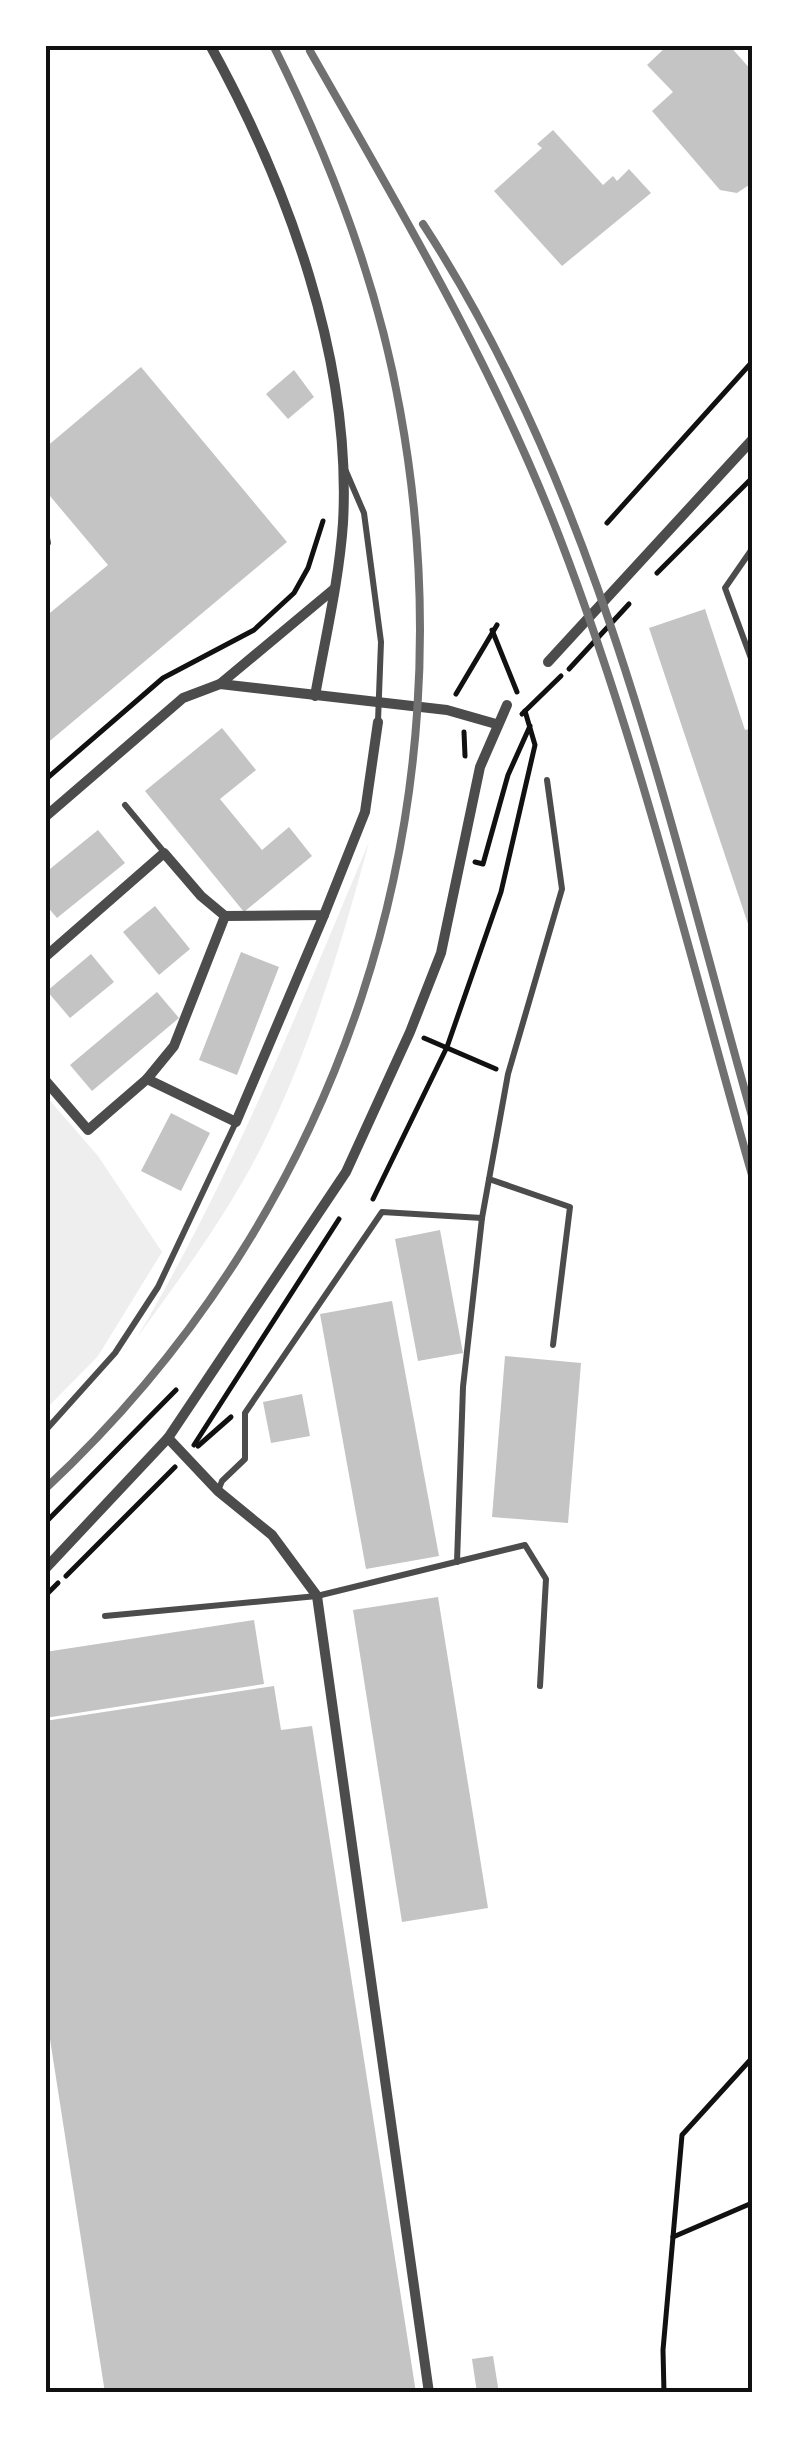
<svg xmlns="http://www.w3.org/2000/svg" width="797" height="2438" font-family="'Work Sans',sans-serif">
  <rect width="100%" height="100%" fill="#fff"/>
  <g fill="#eee">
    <path d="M369,842C341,946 310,1049 262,1146C227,1215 181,1277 136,1339C230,1181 298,1011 369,842Z"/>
    <path d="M45,1095L98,1156L162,1252L98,1356L45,1410Z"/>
  </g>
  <g fill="#c4c4c4">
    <path d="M668,45H729L752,71V189L749,185L737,193L720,190L652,111L673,92L647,65Z"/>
    <path d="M553,130L603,185L613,176L617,181L629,169L651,193L562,266L494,191L542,148L537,144Z"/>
    <path d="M141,367L287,542L45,745V617L108,565L45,490V448Z"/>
    <path d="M294,370L314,397L288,419L266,394Z"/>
    <path d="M705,609L745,730L752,728L751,933L649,628Z"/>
    <path d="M222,728L256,770L220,799L262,850L289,827L312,856L244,912L145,791Z"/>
    <path d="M98,830L125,863L57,918L45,904V873Z"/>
    <path d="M155,906L190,949L159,975L123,932Z"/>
    <path d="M241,952L279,967L237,1075L199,1060Z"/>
    <path d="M91,954L114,982L70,1018L47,991Z"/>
    <path d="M157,992L179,1018L92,1091L70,1065Z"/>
    <path d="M171,1113L210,1133L181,1191L141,1171Z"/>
    <path d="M440,1230L463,1353L418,1361L395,1239Z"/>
    <path d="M392,1301L439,1556L366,1569L320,1314Z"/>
    <path d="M505,1356L581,1363L568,1523L492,1517Z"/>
    <path d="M302,1394L310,1436L271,1443L263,1402Z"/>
    <path d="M438,1597L488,1908L402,1922L353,1610Z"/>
    <path d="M254,1620L264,1684L45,1718V1652Z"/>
    <path d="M274,1686L281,1730L312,1726L416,2393H105L45,2007V1721Z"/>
    <path d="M493,2356L499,2393H477L472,2359Z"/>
  </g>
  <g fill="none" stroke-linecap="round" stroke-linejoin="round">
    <g stroke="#111" stroke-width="5">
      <path d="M607,523L752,362"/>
      <path d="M657,573L752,478"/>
      <path d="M492,630L517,692"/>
      <path d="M569,669L629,604"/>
      <path d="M456,694L497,625"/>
      <path d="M522,714L561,676"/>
      <path d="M464,732L465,756"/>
      <path d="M45,780L163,678L254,630L294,593L308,568L323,521"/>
      <path d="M475,862L483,864L508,775L530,726"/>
      <path d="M424,1038L496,1069"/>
      <path d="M373,1199L447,1047L501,892L535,745L525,711"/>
      <path d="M194,1445L339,1219"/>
      <path d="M198,1446L231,1417"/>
      <path d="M45,1523L176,1390"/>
      <path d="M66,1576L175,1467"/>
      <path d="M45,1596L58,1583"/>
      <path d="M673,2237L752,2203"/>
      <path d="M664,2393L663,2350L682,2135L752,2058"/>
    </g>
    <g stroke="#4c4c4c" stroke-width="6">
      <path d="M345,469L364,513L381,642L378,721"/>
      <path d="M45,528L48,543L45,549"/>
      <path d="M752,549L725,588L752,661"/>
      <path d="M125,805L164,852"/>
      <path d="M489,1179L570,1207L553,1345"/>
      <path d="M45,1431L115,1353L158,1287L236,1122"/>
      <path d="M218,1491L222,1481L245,1459V1413L382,1212L482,1218"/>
      <path d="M457,1562L463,1387L482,1218L508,1074L562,889L547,780"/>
      <path d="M105,1616L317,1596L525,1545L546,1579L540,1686"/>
    </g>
    <g stroke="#4c4c4c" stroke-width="10">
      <path d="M210,45C288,186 352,360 343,523C339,581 325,639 315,696"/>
      <path d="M548,662L752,440"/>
      <path d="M220,684L334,589"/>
      <path d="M45,817L183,698L220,684L447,710L496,724"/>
      <path d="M225,916L174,1046L147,1079L236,1122L324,915"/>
      <path d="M45,957L164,853L201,896L225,916L324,915L365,812L378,722"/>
      <path d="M45,1080L88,1130L147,1079"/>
      <path d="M168,1438L218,1491L272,1535L317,1596L429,2393"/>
      <path d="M45,1569L168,1438L346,1172L410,1032L441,953L480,767L507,705"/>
    </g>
    <g stroke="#707070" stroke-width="8">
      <path d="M310,51C400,209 494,367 559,536C639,744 691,961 752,1175"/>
      <path d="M423,224C598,492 666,812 752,1116"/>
      <path d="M45,1489C344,1211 473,811 400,410C378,284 330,159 273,45"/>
    </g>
  </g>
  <rect width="797" height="2438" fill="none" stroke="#ffffff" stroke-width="95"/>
  <rect x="48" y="48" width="702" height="2342" fill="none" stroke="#111" stroke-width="4"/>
</svg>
